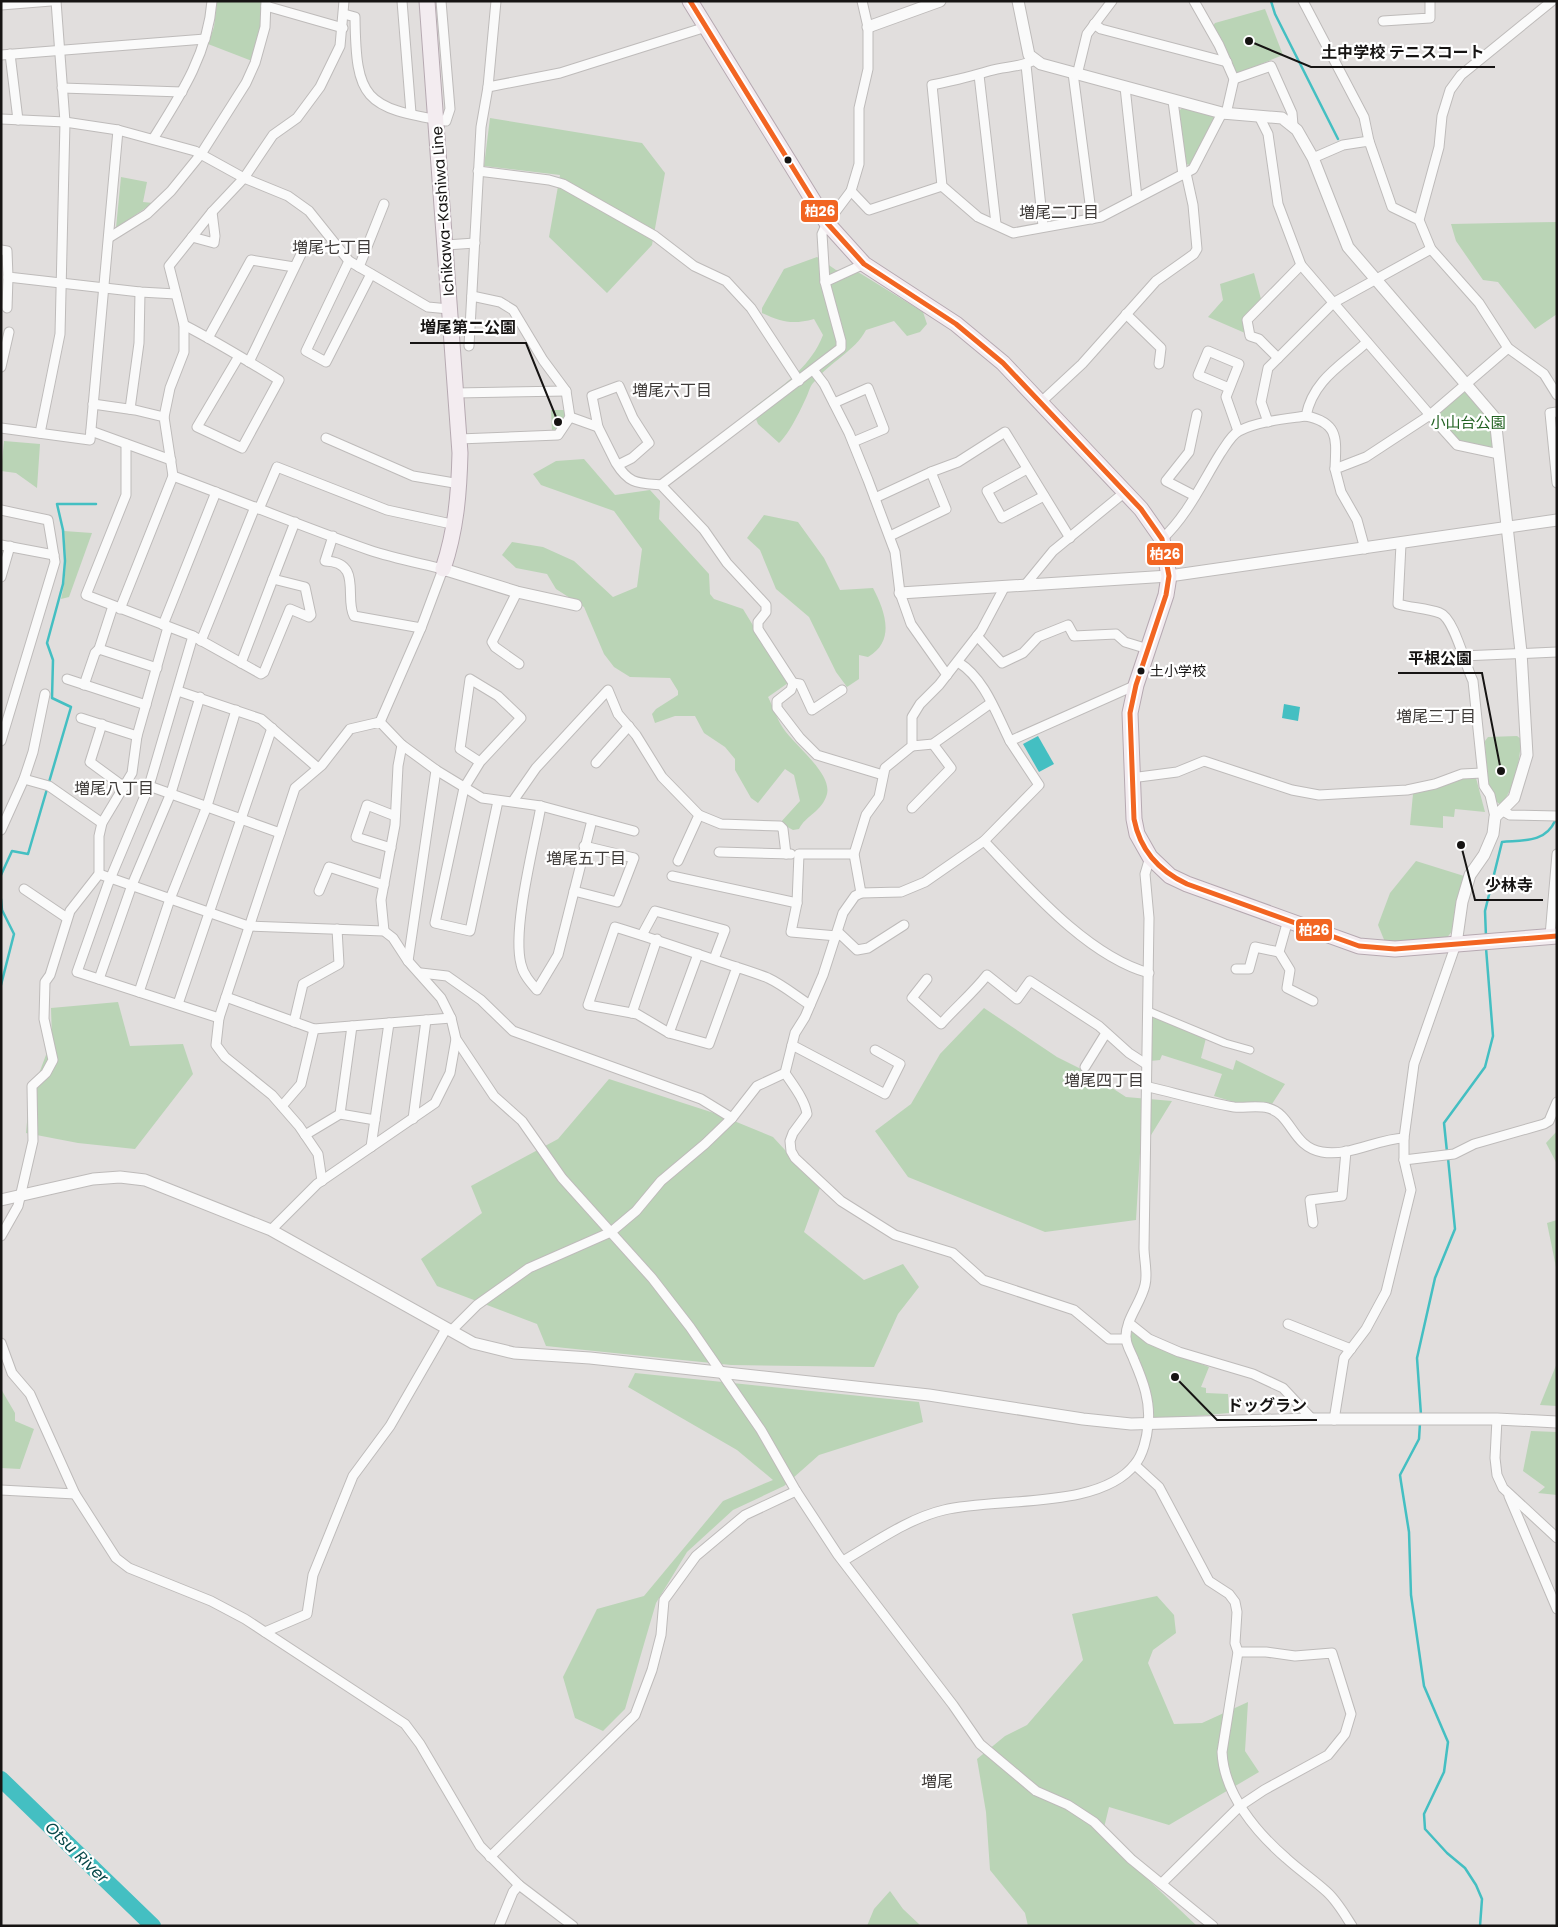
<svg xmlns="http://www.w3.org/2000/svg" width="1558" height="1927" font-family="Poppins,'Noto Sans JP',sans-serif">
  <rect width="100%" height="100%" fill="#e1dedd"/>
  <g fill="#bad4b6">
    <path d="M217,1H263L261,25L252,61L208,44L214,27Z"/>
    <path d="M1265,9L1283,55L1237,74L1213,26L1215,23Z"/>
    <path d="M1182,108L1213,116L1215,120L1190,165L1185,164L1179,111Z"/>
    <path d="M490,118L642,143L665,173L652,245L607,293L549,237L560,175L484,166Z"/>
    <path d="M121,177L147,182L143,202L153,203L116,228Z"/>
    <path d="M1557,222V314L1535,329L1498,282L1483,280L1456,241L1451,224Z"/>
    <path d="M817,257L836,270L858,272L923,312L927,324L920,332L907,336L894,321L866,330C855,351 830,362 815,381C810,385 809,392 806,398C800,411 789,434 779,443L758,424L752,409C780,387 810,369 823,335L814,319C792,325 782,322 762,313V308L784,269Z"/>
    <path d="M1254,273L1261,299L1242,319L1245,333L1208,317L1223,300L1220,284Z"/>
    <path d="M1467,392L1489,418L1493,445L1490,449L1457,440L1439,419L1438,414L1462,393Z"/>
    <path d="M551,410H566L567,414L560,429L552,430Z"/>
    <path d="M4,441L40,444L37,488L16,473L1,471Z"/>
    <path d="M584,459L615,495L650,490L660,501L659,519L709,574L710,594L714,599L743,609L788,683L768,697C773,707 777,719 783,728C794,745 832,773 827,794C822,812 806,815 799,829L793,830L780,823L800,801L794,775L785,769L758,803L751,798L735,770V759L725,747L704,733L695,716H675L655,723L652,714L656,709L678,695V691L670,678L630,677L614,667L604,654L584,607L556,589L547,574L516,568L502,555L512,542L543,547L574,561L613,597L637,587L642,549L614,511L541,485L533,474L556,461Z"/>
    <path d="M764,515L798,522L824,558L840,590L873,588C885,611 896,641 868,657L859,655V679L847,687L836,672L809,617L776,589L760,550L747,538Z"/>
    <path d="M64,531L92,533L69,597L61,599C67,576 66,555 64,531Z"/>
    <path d="M1517,736L1521,739C1520,761 1515,787 1501,805C1484,795 1486,760 1485,741L1488,737Z"/>
    <path d="M1463,778H1476L1485,812L1455,809L1454,817L1443,816V828L1410,825L1413,794Z"/>
    <path d="M1416,861L1464,876L1453,930L1446,939L1385,942L1378,925L1390,893Z"/>
    <path d="M118,1002L130,1046L183,1044L193,1074L135,1149L78,1143L26,1133L29,1100L52,1039L51,1008Z"/>
    <path d="M984,1008L1057,1057L1089,1073L1126,1097L1172,1101L1140,1153L1136,1220L1045,1232L908,1177L875,1131L911,1104L940,1054Z"/>
    <path d="M1152,1015L1206,1038L1201,1058L1233,1070L1236,1060L1285,1084L1272,1104L1237,1103L1214,1096L1222,1074L1162,1055L1160,1060L1150,1061Z"/>
    <path d="M609,1079L717,1114L773,1137L820,1188L804,1232L864,1280L903,1264L919,1287L898,1314L874,1367L731,1365L546,1346L537,1324L437,1286L421,1259L482,1213L471,1186L558,1139Z"/>
    <path d="M1557,1131V1164L1546,1143Z"/>
    <path d="M1557,1220V1272L1547,1223Z"/>
    <path d="M1132,1331L1148,1343L1209,1367L1201,1387L1206,1388V1393L1228,1394L1229,1413L1151,1420L1150,1392L1130,1339Z"/>
    <path d="M1557,1363V1406L1540,1405Z"/>
    <path d="M635,1373L919,1402L923,1422L819,1455L784,1486L733,1510L687,1552L656,1603L625,1709L603,1731L575,1718L563,1677L597,1609L644,1596L723,1501L773,1480L737,1450L628,1387Z"/>
    <path d="M1,1389L15,1413V1421L34,1429L20,1469L1,1468Z"/>
    <path d="M1531,1431L1557,1432V1495L1538,1493L1545,1487L1523,1471Z"/>
    <path d="M1157,1596L1174,1615L1176,1633L1153,1650L1148,1663L1174,1724L1202,1723L1248,1702L1245,1751L1259,1772L1169,1825L1109,1807L1102,1836L1197,1926H1028L1025,1913L990,1870L986,1812L977,1759L1005,1736L1027,1725L1083,1660L1072,1614Z"/>
    <path d="M890,1891L903,1909L921,1926H867L874,1909Z"/>
  </g>
  <g fill="#44bfc2">
    <path d="M1284,704L1300,707L1298,721L1282,718Z"/>
    <path d="M1038,736L1054,764L1039,772L1023,744Z"/>
  </g>
  <g fill="none" stroke-linecap="round" stroke-linejoin="round">
    <g stroke="#44bfc2" stroke-width="2.5">
      <path d="M1271,1L1275,14L1338,139"/>
      <path d="M1,875L12,851L28,854L71,707L52,698L53,660L47,643L63,584L65,561L63,530L57,504H96"/>
      <path d="M1,899L2,910L14,934L1,985"/>
      <path d="M1486,937L1485,911L1502,842C1523,840 1545,843 1555,821"/>
      <path d="M1447,1152L1444,1123L1485,1067L1493,1036L1486,948"/>
      <path d="M1421,1415L1417,1358L1435,1278L1455,1229L1448,1158"/>
      <path d="M1420,1423L1419,1439L1400,1475L1401,1482L1409,1532L1411,1595L1424,1686L1448,1742L1444,1772L1424,1814L1425,1829L1447,1853L1465,1868L1476,1885L1482,1899L1480,1926"/>
    </g>
    <path stroke="#44bfc2" stroke-width="16" d="M1,1779L153,1926"/>
    <defs>
      <path id="pedestrian" d="M1148,1011L1225,1043L1250,1050"/>
      <g id="minor">
        <path d="M402,1L411,113"/>
        <path d="M1194,1L1219,45L1234,79L1226,114"/>
        <path d="M1303,1L1364,117L1369,141"/>
        <path d="M1552,1L1461,75L1450,90L1442,116L1439,147L1419,220L1431,249L1479,303L1508,348L1544,374L1557,395"/>
        <path d="M1,5L51,1"/>
        <path d="M266,6L343,28"/>
        <path d="M344,14L355,17C356,99 364,108 446,121L450,109L441,1"/>
        <path d="M1383,21L1430,18V1"/>
        <path d="M1094,24L1101,29L1227,62"/>
        <path d="M10,54L18,120"/>
        <path d="M1,55L205,39"/>
        <path d="M1034,60C1020,68 1004,66 989,71C970,77 951,81 932,85L942,186L978,217L1013,233L1101,217L1193,169L1222,113"/>
        <path d="M1026,65L1043,226"/>
        <path d="M1073,73L1092,219"/>
        <path d="M979,75L996,224"/>
        <path d="M1077,75L1087,34L1112,1"/>
        <path d="M1234,79L1271,66L1292,113L1293,125"/>
        <path d="M488,87L496,1"/>
        <path d="M1125,87L1137,198"/>
        <path d="M62,88L182,92"/>
        <path d="M1173,101L1183,175"/>
        <path d="M1259,116L1268,134L1278,204L1301,265L1430,415L1508,348"/>
        <path d="M1,119L65,122L118,130L195,151L244,178L288,196L309,211L349,261L428,307L449,309"/>
        <path d="M153,139C180,96 208,54 212,1"/>
        <path d="M1313,158L1343,145L1369,141L1392,207L1419,220"/>
        <path d="M478,171L549,180L563,184L655,236L694,266L726,281L751,308L799,381"/>
        <path d="M851,191L869,210L942,186"/>
        <path d="M110,237L147,214L171,191L201,154L246,83L255,63L265,27L266,1"/>
        <path d="M192,237L214,243L215,236L212,212"/>
        <path d="M446,245L475,243"/>
        <path d="M1,250L7,251L8,277L140,292L176,294"/>
        <path d="M349,261L306,351L326,362L371,274"/>
        <path d="M359,267L384,204"/>
        <path d="M825,282L822,234L827,223L851,191L859,164V108L868,69V27L862,1"/>
        <path d="M7,308L8,277"/>
        <path d="M1126,314L1161,348L1159,364"/>
        <path d="M184,325C217,342 248,361 279,380L242,448L197,427L239,356"/>
        <path d="M208,338L251,260L294,267"/>
        <path d="M469,346L481,127L488,87L560,73L706,27"/>
        <path d="M1278,358L1259,339L1250,336L1247,320L1301,265"/>
        <path d="M249,362L304,248H337"/>
        <path d="M1,367L9,332"/>
        <path d="M814,371L824,384L849,433L868,480L895,552L900,593L911,624L947,675"/>
        <path d="M1229,388L1198,375L1208,351L1239,364L1226,397L1238,431"/>
        <path d="M456,393L566,391"/>
        <path d="M834,403L868,388L884,429L853,442"/>
        <path d="M1040,403L1082,364L1156,281L1194,254L1197,249L1193,205L1186,173"/>
        <path d="M93,404L135,410L164,417L173,476C238,500 303,527 369,550C393,558 419,563 443,569L421,628L354,616C344,598 363,562 325,561L333,536"/>
        <path d="M130,409L139,343L140,292"/>
        <path d="M1557,412L1550,413L1557,483"/>
        <path d="M1306,416C1340,423 1336,440 1335,469"/>
        <path d="M164,417L170,388L184,352V325L169,266L212,212L244,178L273,135L297,118L320,87L340,46L344,1"/>
        <path d="M570,417L598,427"/>
        <path d="M1268,422L1261,402L1268,368L1333,303L1431,249"/>
        <path d="M1,428L90,440L118,130"/>
        <path d="M91,431L171,460"/>
        <path d="M40,433L60,334L65,122L56,1"/>
        <path d="M326,438L413,476L460,484"/>
        <path d="M459,439L558,435L570,417L566,391L543,360L513,310L500,302L472,296"/>
        <path d="M126,444V495L86,595L193,636L261,674L264,672L290,609L309,617L311,615L305,587L273,579L295,522"/>
        <path d="M618,465L632,458L649,443L633,418L619,386L592,396L598,427L616,463C629,484 637,483 661,485L704,530L727,563L766,605V612L758,622V629L793,683L791,690L777,701V708L800,738L817,755L883,775"/>
        <path d="M1027,469L987,491L1002,518L1044,496"/>
        <path d="M931,472L958,462L1005,432L1070,538"/>
        <path d="M661,485L841,348V341L825,282L864,264"/>
        <path d="M1195,496L1166,481L1189,452L1197,414"/>
        <path d="M875,498L931,472L946,509L890,536"/>
        <path d="M259,509L277,467L387,510L456,525"/>
        <path d="M1,510L48,520L55,562L1,741"/>
        <path d="M1162,539C1187,516 1202,483 1220,454C1225,447 1231,435 1239,431C1259,421 1285,419 1306,416C1313,380 1342,365 1367,342"/>
        <path d="M1401,544L1398,604C1412,608 1427,608 1440,613C1454,618 1465,665 1473,681L1484,786L1490,795L1495,817"/>
        <path d="M1,545L54,555"/>
        <path d="M1365,549L1357,520L1341,492L1335,469L1366,457L1430,415L1457,445L1499,454"/>
        <path d="M1,577L10,546"/>
        <path d="M1026,584L1053,551L1125,492"/>
        <path d="M1005,586L981,631L939,685L920,704L912,717V746L885,768L879,797L866,815L854,854L861,893L901,892L925,882L984,841L1039,785L1010,741L1136,685"/>
        <path d="M517,592L492,642L495,647L519,664"/>
        <path d="M120,609L173,476"/>
        <path d="M163,625L216,492"/>
        <path d="M193,636L149,786L108,884L77,972L219,1018"/>
        <path d="M977,636L1002,663L1023,653L1038,637L1068,625L1074,636L1116,634L1125,642L1148,649"/>
        <path d="M201,641L255,507"/>
        <path d="M99,649L157,668"/>
        <path d="M1462,656L1557,652"/>
        <path d="M958,662C985,679 996,713 1010,741"/>
        <path d="M241,663L273,579"/>
        <path d="M67,679L146,705"/>
        <path d="M793,683L800,684L812,710L842,690"/>
        <path d="M84,685L95,653L99,649L113,606"/>
        <path d="M178,691L261,719L318,768"/>
        <path d="M81,718L137,736"/>
        <path d="M380,722L421,628"/>
        <path d="M102,724L90,762L124,787"/>
        <path d="M912,746L933,744L991,703"/>
        <path d="M480,762L460,749L470,679L498,696L521,718L480,762L464,788L435,923L470,931L498,801"/>
        <path d="M596,763L629,726"/>
        <path d="M1131,778L1177,772L1204,761L1292,790L1319,795L1407,790L1435,784L1462,774L1482,773"/>
        <path d="M24,779L49,786L102,823"/>
        <path d="M149,786L280,833"/>
        <path d="M513,801L536,768L608,690L618,714L636,735L662,777L699,815L678,861"/>
        <path d="M541,806C534,845 512,929 521,964C523,974 530,982 537,990L558,955L592,820"/>
        <path d="M912,808L951,768L933,744"/>
        <path d="M1503,811L1510,815L1557,816"/>
        <path d="M699,815L721,824L780,826L783,829L786,854"/>
        <path d="M1,830L24,779L33,752L45,694"/>
        <path d="M984,841C1028,887 1087,956 1149,973"/>
        <path d="M391,848L356,837L367,805L395,816"/>
        <path d="M719,852L791,854"/>
        <path d="M99,874L248,926L384,931L393,938L408,961L441,998L451,1018L456,1039L494,1096L522,1121L562,1178L652,1278L690,1327L761,1430L796,1491L838,1555L953,1705L980,1744L1036,1791L1068,1805L1094,1822L1131,1859L1213,1926"/>
        <path d="M672,876L797,903"/>
        <path d="M24,889L67,918"/>
        <path d="M319,891L329,867L384,885"/>
        <path d="M574,891L617,902L634,858L584,846"/>
        <path d="M861,893L855,896L843,913L823,975L805,1017L795,1033L785,1073C793,1085 805,1100 807,1114L793,1133L790,1141L791,1151L795,1158L841,1201L895,1235L953,1253L983,1280L1074,1310L1109,1339H1126"/>
        <path d="M1288,920L1279,952L1290,970L1287,988L1313,1001"/>
        <path d="M384,931L381,900L395,825L398,766L402,745"/>
        <path d="M838,932L857,950L868,948L904,925"/>
        <path d="M642,935L655,911L725,930L714,959"/>
        <path d="M837,936L791,932L797,903L799,854H854"/>
        <path d="M1550,936L1557,854"/>
        <path d="M408,961L436,770"/>
        <path d="M737,967L709,1044L669,1033L637,1014L588,1005L615,927C651,938 686,950 721,962C736,967 753,972 768,978C783,985 796,996 810,1005"/>
        <path d="M1236,969H1249L1255,947L1279,952"/>
        <path d="M421,973L447,976L481,1000L513,1031L701,1099L732,1118"/>
        <path d="M99,979L132,885L171,793L200,697"/>
        <path d="M927,979L912,998L941,1024C956,1007 973,993 987,975L1017,999L1030,981L1099,1026L1129,1053L1146,1064"/>
        <path d="M139,992L170,899L207,806L236,710"/>
        <path d="M226,997L314,1029L451,1018"/>
        <path d="M178,1004L272,728"/>
        <path d="M632,1013L657,939"/>
        <path d="M294,1022L303,984L339,964L337,929"/>
        <path d="M669,1033L698,954"/>
        <path d="M792,1045L885,1094L900,1064L875,1050"/>
        <path d="M1085,1067L1106,1033"/>
        <path d="M1145,1086C1175,1093 1205,1102 1234,1107C1245,1108 1258,1105 1268,1108C1292,1114 1292,1147 1322,1152C1349,1157 1377,1139 1404,1138"/>
        <path d="M282,1106L301,1084L314,1029"/>
        <path d="M340,1114L352,1026"/>
        <path d="M413,1119L426,1020"/>
        <path d="M305,1135L340,1114L375,1120"/>
        <path d="M371,1147L389,1023"/>
        <path d="M1404,1160L1454,1154L1474,1144L1544,1124L1549,1121L1557,1102"/>
        <path d="M322,1181L318,1154L299,1126L272,1095L225,1057L216,1045L219,1018L295,788L322,765L350,729L380,722L402,745L436,770L482,798L541,806L634,831"/>
        <path d="M1313,1223L1310,1200L1342,1196L1346,1151"/>
        <path d="M271,1230L317,1184L435,1103L450,1073L456,1039"/>
        <path d="M1,1236L18,1206L33,1141L32,1086L46,1073L53,1060L44,1019L45,982L50,975L70,911L99,874V836L102,823L132,773L137,736L168,627"/>
        <path d="M1129,1323L1149,1339L1179,1352L1253,1374L1283,1388L1312,1419"/>
        <path d="M1288,1324L1351,1349"/>
        <path d="M451,1331L477,1305L529,1268L611,1232L636,1211L661,1181L705,1144L732,1118L757,1086L785,1073"/>
        <path d="M1,1343L12,1373L30,1394L75,1494L116,1558L129,1568L211,1601L245,1619L405,1724L420,1744L480,1846L519,1885L573,1926"/>
        <path d="M1497,1419L1495,1458L1497,1475L1503,1488L1557,1538"/>
        <path d="M1334,1420L1344,1358L1366,1329L1386,1292L1411,1190L1404,1160V1138L1414,1064L1456,944"/>
        <path d="M1135,1465L1159,1487L1209,1581L1229,1594L1235,1602L1237,1612L1235,1643L1238,1652L1222,1752C1224,1794 1256,1832 1286,1858C1299,1870 1314,1880 1327,1892C1337,1901 1345,1915 1352,1926"/>
        <path d="M1,1490L75,1494"/>
        <path d="M1509,1496L1557,1609"/>
        <path d="M843,1561C874,1543 909,1518 944,1510C996,1497 1100,1510 1135,1464C1143,1455 1147,1437 1148,1425C1151,1402 1143,1381 1134,1360C1132,1354 1126,1345 1126,1338C1125,1320 1141,1303 1145,1285C1148,1274 1144,1259 1144,1248L1149,918L1145,874L1150,857"/>
        <path d="M265,1632L307,1614L313,1575L353,1476L390,1426L446,1329"/>
        <path d="M490,1857L635,1715L652,1670L661,1635L664,1600L696,1556L745,1515L796,1491"/>
        <path d="M1162,1883L1240,1806L1264,1790L1328,1755L1345,1734L1351,1714L1332,1653L1295,1656L1266,1652H1238"/>
        <path d="M499,1926L513,1892L519,1885"/>
      </g>
      <g id="tertiary">
        <path d="M1018,1L1029,55L1041,64L1222,113L1282,118L1297,130L1313,158L1348,247L1495,418L1521,652L1527,755L1514,798L1495,817L1493,834L1484,855L1470,875L1462,902L1456,944"/>
        <path d="M868,27L940,1"/>
        <path d="M443,569L517,592L576,605"/>
        <path d="M900,593L1169,576L1557,520"/>
        <path d="M1,1200L93,1179L120,1177L145,1180L271,1230L473,1343L514,1353L590,1358L929,1395L1083,1419L1131,1424L1312,1419H1497L1557,1422"/>
      </g>
      <g id="primary">
        <path d="M427,1L460,453C459,494 456,530 443,569"/>
        <path d="M690,1L827,223L864,264L956,324L1003,363L1141,509L1162,539L1169,576L1166,595L1136,685L1130,713L1134,819L1137,834L1150,857L1170,876L1187,884L1359,946L1395,949L1557,936"/>
      </g>
    </defs>
    <use href="#pedestrian" stroke="#bebbba" stroke-width="9"/>
    <use href="#minor" stroke="#bebbba" stroke-width="11"/>
    <use href="#tertiary" stroke="#bebbba" stroke-width="13"/>
    <use href="#primary" stroke="#b6a9b1" stroke-width="17"/>
    <use href="#pedestrian" stroke="#fafafa" stroke-width="7"/>
    <use href="#minor" stroke="#fafafa" stroke-width="9"/>
    <use href="#tertiary" stroke="#fafafa" stroke-width="11"/>
    <use href="#primary" stroke="#f3ecf0" stroke-width="15"/>
    <defs>
      <path id="bus-1" d="M690,1L827,223L864,264L956,324L1003,363L1141,509L1162,539L1169,576L1166,595L1136,685L1130,713L1134,819C1140,850 1159,871 1187,884L1359,946L1395,949L1557,936"/>
    </defs>
    <use href="#bus-1" stroke="#fff" stroke-width="9"/>
    <use href="#bus-1" stroke="#f26522" stroke-width="5"/>
  </g>
  <g fill="#161413" stroke="#fff" stroke-width="2">
    <circle cx="788" cy="160" r="4.5"/>
    <circle cx="1141" cy="671" r="4.5"/>
  </g>
  <g text-anchor="middle" stroke-width="4.5" stroke-linejoin="round" paint-order="stroke">
    <g font-size="14" fill="#161413" stroke="#fff" text-anchor="start">
      <text x="1150" y="676">土小学校</text>
    </g>
    <g font-size="15" fill="#161413" stroke="#fff">
      <text transform="translate(443 211) rotate(-94)" y="5">Ichikawa-Kashiwa Line</text>
    </g>
    <g font-size="15" fill="#206120" stroke="#fff">
      <text x="1468" y="428">小山台公園</text>
    </g>
    <g font-size="16" fill="#3f3b39" stroke="#fff">
      <text x="1059" y="218">増尾二丁目</text>
      <text x="332" y="253">増尾七丁目</text>
      <text x="672" y="396">増尾六丁目</text>
      <text x="1436" y="722">増尾三丁目</text>
      <text x="114" y="794">増尾八丁目</text>
      <text x="586" y="864">増尾五丁目</text>
      <text x="1104" y="1086">増尾四丁目</text>
      <text x="937" y="1787">増尾</text>
    </g>
    <g font-size="16" font-style="italic" fill="#074849" stroke="#fff">
      <text transform="translate(77 1852) rotate(44)" y="6">Otsu River</text>
    </g>
  </g>
  <path fill="none" stroke="#161413" stroke-width="2" d="M1249 41L1311 67H1495M558 422L526 343H410M1501 771L1482 673H1398M1461 845L1475 900H1543M1175 1377L1217 1420H1317"/>
  <g fill="#161413" stroke="#fff" stroke-width="2">
    <circle cx="1249" cy="41" r="5"/>
    <circle cx="558" cy="422" r="5"/>
    <circle cx="1501" cy="771" r="5"/>
    <circle cx="1461" cy="845" r="5"/>
    <circle cx="1175" cy="1377" r="5"/>
  </g>
  <g font-size="16" text-anchor="middle" font-weight="bold" fill="#161413" stroke="#fff" stroke-width="4.5" stroke-linejoin="round" paint-order="stroke">
    <text x="1403" y="58">土中学校 テニスコート</text>
    <text x="468" y="333">増尾第二公園</text>
    <text x="1440" y="664">平根公園</text>
    <text x="1509" y="891">少林寺</text>
    <text x="1267" y="1411">ドッグラン</text>
  </g>
  <g stroke="#fff" stroke-width="2">
    <rect x="800" y="199" width="39" height="24" rx="5" fill="#f26522"/>
    <rect x="1146" y="542" width="38" height="24" rx="5" fill="#f26522"/>
    <rect x="1295" y="918" width="38" height="24" rx="5" fill="#f26522"/>
  </g>
  <g font-size="14" text-anchor="middle" font-weight="bold" fill="#fff">
    <text x="820" y="216">柏26</text>
    <text x="1165" y="559">柏26</text>
    <text x="1314" y="935">柏26</text>
  </g>
  <rect width="1558" height="1927" fill="none" stroke="#161413" stroke-width="5"/>
</svg>
